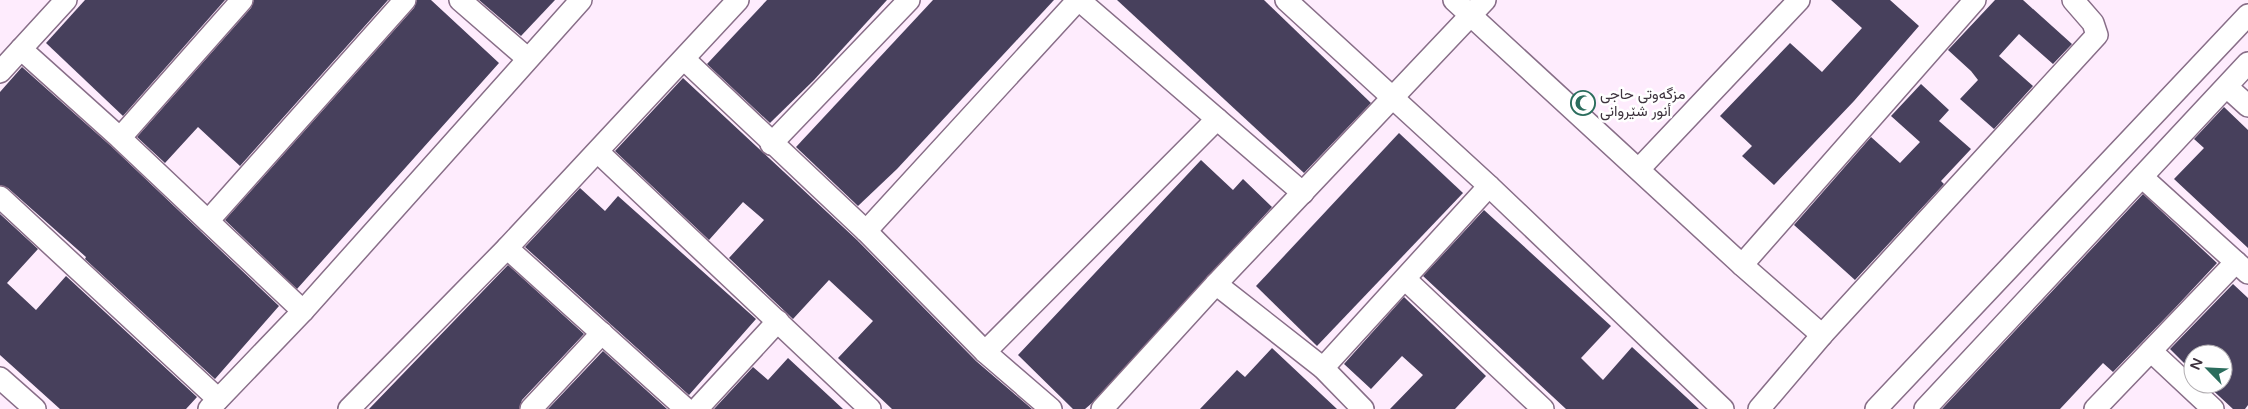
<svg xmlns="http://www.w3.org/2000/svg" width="2248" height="409" font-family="'Varela Round',Vazirmatn,sans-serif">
  <rect width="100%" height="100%" fill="#feecfd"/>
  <g fill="#47405c">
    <path d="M85,0H225L123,116L46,43Z"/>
    <path d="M254,0H388L240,166L198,127L165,163L137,137L251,8Z"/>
    <path d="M417,0H431L499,63L297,289L225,220L414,8Z"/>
    <path d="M479,0H555L521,36Z"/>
    <path d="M767,0H887L814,80L770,123L707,64Z"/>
    <path d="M933,0H1054L897,169L858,206L796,147Z"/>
    <path d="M1117,0H1264L1371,103L1304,173Z"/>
    <path d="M1831,0H1890L1919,26L1854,101L1774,185L1742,156L1752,146L1720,116L1790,43L1822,72L1862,28Z"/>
    <path d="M1995,0H2023L2072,44L2053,64L2019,34L1999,56L2033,86L1994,129L1960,99L1978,80L1971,71L1948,50Z"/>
    <path d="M22,67L112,147L279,306L215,379L85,259L86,257L8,188L0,185V92Z"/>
    <path d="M683,78L857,240L976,361L1032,409H892L838,358L873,321L829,280L793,319L729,258L764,220L743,202L709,240L615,151Z"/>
    <path d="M1921,84L1949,110L1939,121L1971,149L1941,181L1944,184L1855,280L1794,225L1871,137L1900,163L1920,142L1891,116Z"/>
    <path d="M2224,107L2248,130V248L2174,179L2204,148L2194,139Z"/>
    <path d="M1399,133L1463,193L1317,346L1256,286Z"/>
    <path d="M1201,160L1233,190L1243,179L1272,207L1092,403L1085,409H1073L1018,355Z"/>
    <path d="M580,188L605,211L618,196L756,319L689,395L525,247Z"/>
    <path d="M2143,194L2217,263L2175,308L2113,372L2103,363L2060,409H1942Z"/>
    <path d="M1484,210L1611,326L1581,358L1603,380L1632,347L1699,409H1566L1423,276Z"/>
    <path d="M0,214L38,249L7,283L36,310L66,276L197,397L186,409H60L0,355Z"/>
    <path d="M508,265L584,334L522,400L519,409H369Z"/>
    <path d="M2233,284L2248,298V405L2245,409H2233L2206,384H2223V354H2193V372L2170,349Z"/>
    <path d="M1404,297L1486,376L1455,409H1390L1423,375L1402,356L1371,389L1344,364Z"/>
    <path d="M1272,348L1337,409H1200L1237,370L1245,377Z"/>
    <path d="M603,351L667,409H548Z"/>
    <path d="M788,358L843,409H714L753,367L768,380Z"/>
  </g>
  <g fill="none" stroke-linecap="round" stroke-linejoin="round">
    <defs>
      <g id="minor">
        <path d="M460,0L527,58"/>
        <path d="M1079,0L1303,193"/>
        <path d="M1286,0L1489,186L1723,409"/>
        <path d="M1454,0L1742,265L1822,335"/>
        <path d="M21,49L120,138L303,311"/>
        <path d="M684,59L866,231L985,352L1051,409"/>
        <path d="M0,72L66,0"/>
        <path d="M2227,87L2248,106"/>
        <path d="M120,138L242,0"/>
        <path d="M771,144L909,0"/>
        <path d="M598,152L870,409"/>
        <path d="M1639,169L1799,0"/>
        <path d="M2142,177L2248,273"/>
        <path d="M0,197L218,399"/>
        <path d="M208,221L405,0"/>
        <path d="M866,231L1078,0"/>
        <path d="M507,248L686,409"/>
        <path d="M1742,265L1975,0"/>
        <path d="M1405,279L1543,409"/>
        <path d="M1216,284L1323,368L1363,409"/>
        <path d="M2151,351L2213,409"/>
        <path d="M985,352L1217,119"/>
        <path d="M1323,368L1489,186"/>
        <path d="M0,378L35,409"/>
        <path d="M209,409L303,311L581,0"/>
        <path d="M349,409L507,248L738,0"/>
        <path d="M531,409L602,333"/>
        <path d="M697,409L778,321"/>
        <path d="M1102,409L1216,284L1485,0"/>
        <path d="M1759,409L1822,335L2097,35L2093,23L2073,0"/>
        <path d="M1876,409L2248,15"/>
        <path d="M1925,409L2248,63"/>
        <path d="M2095,409L2236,262"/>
      </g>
    </defs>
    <use href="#minor" stroke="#886e88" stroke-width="24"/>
    <use href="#minor" stroke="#fff" stroke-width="21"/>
  </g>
  <defs>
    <symbol id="mosque-ring" viewBox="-11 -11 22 22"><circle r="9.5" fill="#fff" stroke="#2b6d5d" stroke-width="1.5"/><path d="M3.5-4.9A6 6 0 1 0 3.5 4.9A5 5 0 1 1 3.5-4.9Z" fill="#2b6d5d"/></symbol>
  </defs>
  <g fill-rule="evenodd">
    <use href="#mosque-ring" x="1569" y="89" width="28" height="28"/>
  </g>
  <g text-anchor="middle" stroke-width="5" stroke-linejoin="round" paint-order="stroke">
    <g font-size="15" fill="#3d323d" stroke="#fff" text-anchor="start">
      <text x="1600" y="99">مزگەوتی حاجی<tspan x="1600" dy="17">أنور شێروانی</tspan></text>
    </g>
  </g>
  <g transform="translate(2208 369) rotate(294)"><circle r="24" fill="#ffffff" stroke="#b1adb1"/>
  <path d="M0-4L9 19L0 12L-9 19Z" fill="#2b6d5d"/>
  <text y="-8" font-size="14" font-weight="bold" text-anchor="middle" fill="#3d323d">N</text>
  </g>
</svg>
